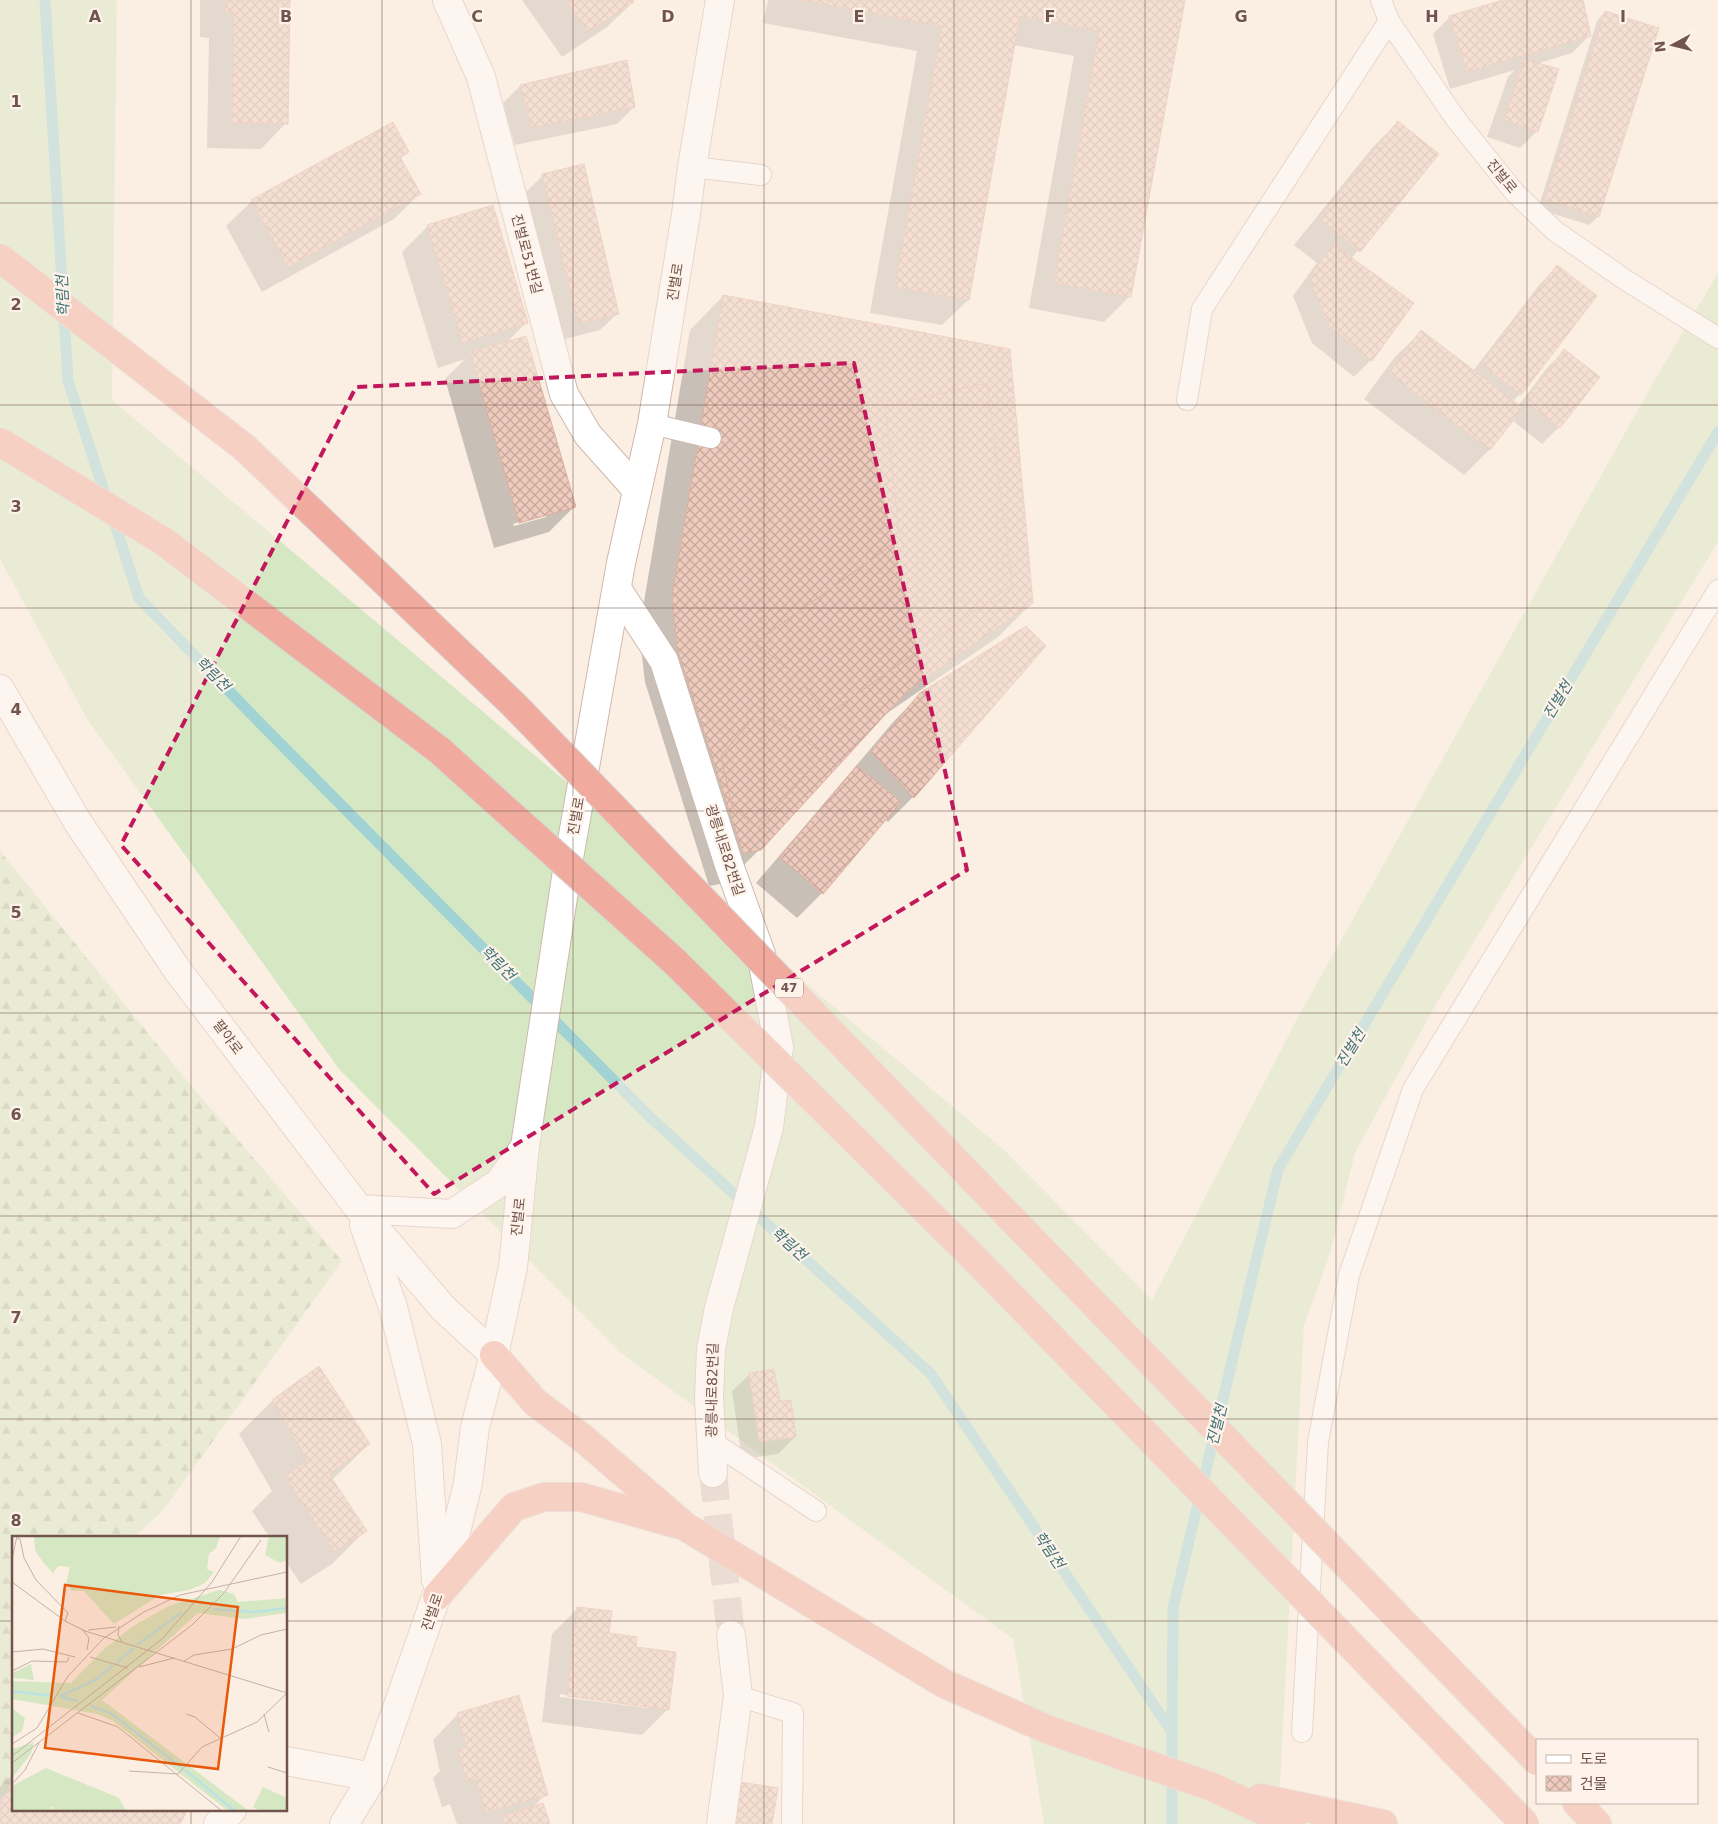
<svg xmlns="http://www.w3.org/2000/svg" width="1718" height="1824" font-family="'DejaVu Sans','Noto Sans KR',sans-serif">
  <defs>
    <pattern id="forest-firs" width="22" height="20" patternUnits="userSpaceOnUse" patternTransform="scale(1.25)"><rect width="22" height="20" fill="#d6e7c3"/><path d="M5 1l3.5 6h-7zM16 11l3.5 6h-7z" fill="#b2bea0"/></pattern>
    <pattern id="building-cross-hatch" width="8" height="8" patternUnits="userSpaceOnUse" patternTransform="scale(1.25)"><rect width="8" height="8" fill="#eecbbd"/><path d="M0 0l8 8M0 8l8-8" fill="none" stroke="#c5a79c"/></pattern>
  </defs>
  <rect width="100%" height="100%" fill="#fbefe4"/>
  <path fill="#d6e7c3" d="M0,0H117L112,400L1003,1149L1152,1300L1297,1019L1654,381L1718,273V542L1436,1004L1355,1153L1329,1257L1304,1325L1278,1824H1044L1013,1639L621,1353L339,1069L87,719L0,559Z"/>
  <path fill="url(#forest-firs)" d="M0,851L183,1076L342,1261L165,1508L133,1538H14V1785L0,1799Z"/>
  <g fill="#0003" fill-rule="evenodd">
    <path d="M200,0H288L286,123L261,149L207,148L209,38L200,37Z"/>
    <path d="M522,0H632L633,2L607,27L562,57Z"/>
    <path d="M768,0H1184L1130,296L1104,322L1029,308L1074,56L1013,45L968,300L942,325L870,313L917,51L763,23Z"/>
    <path d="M1508,0H1581L1589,36L1572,53L1536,64L1537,131L1520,148L1487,137L1508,77L1515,70L1450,89L1433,34L1450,17Z"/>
    <path d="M1605,12L1657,29L1598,217L1589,225L1538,209L1597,21Z"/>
    <path d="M520,86L634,107L617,124L515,145L503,103Z"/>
    <path d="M1398,122L1437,154L1351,259L1371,360L1354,377L1312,343L1293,296L1317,263L1294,245L1372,148Z"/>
    <path d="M408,152L400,159L419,194L394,219L262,292L226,226L252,201Z"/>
    <path d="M543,175L618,313L600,330L561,340L526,192Z"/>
    <path d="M428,226L527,322L506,343L575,506L549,532L494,548L445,379L465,359L438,368L402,252ZM546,514V517L514,526L513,524Z"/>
    <path d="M1557,267L1520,394L1512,402L1518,406L1547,368L1564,351L1559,427L1542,444L1512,420L1490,449L1464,475L1364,399L1395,357L1421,332L1473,371L1540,284Z"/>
    <path d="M723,296L1032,603L998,637L880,718L760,849L726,883L709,886L645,682L639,631L690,330Z"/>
    <path d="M921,694L913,797L888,822L885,819L822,893L797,918L756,883L895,720Z"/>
    <path d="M750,1374L795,1437L778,1454L742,1459L732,1391Z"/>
    <path d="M272,1401L369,1444L332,1480L365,1531L332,1564L301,1584L286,1562V1538H270L252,1511L272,1491L239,1434Z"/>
    <path d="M578,1608L608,1634L635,1648L668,1709L642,1735L542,1722L552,1634ZM560,1694L648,1706V1708L560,1697Z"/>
    <path d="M458,1714L546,1794L532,1808L549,1824H457L450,1804L442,1807L433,1778L440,1771L433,1740Z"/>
    <path d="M14,1773V1810L178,1824H0V1787Z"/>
  </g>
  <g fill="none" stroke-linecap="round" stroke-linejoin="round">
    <g stroke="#a1d2d4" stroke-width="11">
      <path d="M45,0L68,381L139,598L258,721L650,1117L931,1374L1172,1732V1824"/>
      <path d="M1172,1732L1173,1608L1278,1169L1718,432"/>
    </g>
  </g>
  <g fill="url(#building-cross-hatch)" stroke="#e0b09f">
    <path d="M225,0H290L288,124L232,123L234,12H225Z"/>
    <path d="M566,0H633L634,2L588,32Z"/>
    <path d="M800,0H1185L1131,297L1054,283L1099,31L1020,16L969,300L895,287L942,26Z"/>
    <path d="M1503,0H1583L1591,36L1467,72L1449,16Z"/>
    <path d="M1605,11L1659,28L1599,217L1545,200Z"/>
    <path d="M1524,59L1559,69L1538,132L1504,120Z"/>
    <path d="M627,60L635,107L532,128L520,85Z"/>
    <path d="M1398,121L1439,154L1360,252L1319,218Z"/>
    <path d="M393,122L409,152L400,157L421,194L288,267L251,200Z"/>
    <path d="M584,164L619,314L578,323L542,174Z"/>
    <path d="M493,205L528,323L463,343L427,225Z"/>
    <path d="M1333,244L1414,303L1372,361L1329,326L1309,278Z"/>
    <path d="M1557,265L1597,296L1521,395L1481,364Z"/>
    <path d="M723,295L1010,349L1033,603L907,691L761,850L743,853L677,648L672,596Z"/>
    <path d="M1421,330L1523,408L1490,450L1389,373Z"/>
    <path d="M526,336L576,507L519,523L470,352Z"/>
    <path d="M1564,349L1600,377L1560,428L1525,401Z"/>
    <path d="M987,383L1012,585L827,715L796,675L755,643L900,539L885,406Z"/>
    <path d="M1026,626L1046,646L914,798L871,752L920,693Z"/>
    <path d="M759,711L825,754L758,828L732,807L721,756Z"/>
    <path d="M857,766L901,802L823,894L780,857Z"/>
    <path d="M319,1366L370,1444L329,1474L367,1531L335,1552L285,1477L307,1460L272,1400Z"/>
    <path d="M774,1369L780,1401L791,1400L796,1437L759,1442L749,1373Z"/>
    <path d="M577,1607L612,1611L609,1633L637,1637L636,1647L676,1652L669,1710L567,1696Z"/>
    <path d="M519,1695L548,1795L486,1812L476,1779L467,1782L458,1751L466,1747L457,1713Z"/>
    <path d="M14,1778V1810H181L186,1813L180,1824H0V1806Z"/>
    <path d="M740,1782L778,1788L772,1824H733Z"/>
    <path d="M543,1803L550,1824H505L502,1816Z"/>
  </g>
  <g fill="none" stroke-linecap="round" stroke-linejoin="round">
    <path stroke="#d8c8be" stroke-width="28" stroke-dasharray="28 14" stroke-linecap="butt" d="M713,1473L731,1635"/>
    <defs>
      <g id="lane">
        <path d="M1381,0L1389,21L1455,118L1515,193L1555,231L1624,279L1718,338"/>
        <path d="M692,167L761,175"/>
        <path d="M1187,400L1202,309L1389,21"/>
        <path d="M652,424L711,438"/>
        <path d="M711,1441L816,1511"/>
        <path d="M738,1696L793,1713L792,1824"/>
        <path d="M1302,1732L1318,1442L1349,1275L1413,1089L1718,590"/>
      </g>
      <g id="street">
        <path d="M447,0L481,77L564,394L588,435L637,490"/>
        <path d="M617,589L664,661L729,865L761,954L779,1047L769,1127L719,1308L711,1349L709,1398L713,1473"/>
        <path d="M286,1761L373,1777"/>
        <path d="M218,1824L232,1810"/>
        <path d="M721,1824L738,1696L731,1635"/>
      </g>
      <g id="secondary">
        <path d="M0,689L77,821L178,971L359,1209L443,1308L494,1355"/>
        <path d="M359,1209L452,1214L499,1183L524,1148"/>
        <path d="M364,1225L393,1307L427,1444L436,1580"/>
        <path d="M344,1824L373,1777L449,1560L468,1483L475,1427L494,1355L513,1267L525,1146L569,858L621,563L652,424L686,214L692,167L720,0"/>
      </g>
      <g id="highway">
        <path d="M494,1355L535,1402L585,1440L686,1527L943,1683L1049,1730L1215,1788L1291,1824"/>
        <path d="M437,1596L514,1507L544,1497H581L677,1524"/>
        <path d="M1260,1798L1383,1824"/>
        <path d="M1577,1803L1597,1824"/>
      </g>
    </defs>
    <use href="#lane" stroke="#cdb8ae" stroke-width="22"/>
    <use href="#street" stroke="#cdb8ae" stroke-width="30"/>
    <use href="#secondary" stroke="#d0b7ab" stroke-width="30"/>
    <use href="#highway" stroke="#d7cfcd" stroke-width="30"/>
    <use href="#lane" stroke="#fff" stroke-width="20"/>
    <use href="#street" stroke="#fff" stroke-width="28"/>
    <use href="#secondary" stroke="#fff" stroke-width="28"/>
    <use href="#highway" stroke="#f1aa9e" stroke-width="28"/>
    <defs>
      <g id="highway-bridge">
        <path d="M0,258L245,448L514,705L1537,1761"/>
        <path d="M0,442L163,541L439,750L675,962L974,1258L1525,1824"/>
      </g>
    </defs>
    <use href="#highway-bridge" stroke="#d7cfcd" stroke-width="30" stroke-linecap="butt"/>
    <use href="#highway-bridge" stroke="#f1aa9e" stroke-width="28"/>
  </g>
  <path d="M0 0H1718V1824H0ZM854,363L967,870L434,1194L121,845L356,387Z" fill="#fbefe4" fill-opacity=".55" fill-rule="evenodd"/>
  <path fill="none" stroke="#c2185b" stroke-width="4" stroke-dasharray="10 6" stroke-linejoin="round" d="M854,363L967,870L434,1194L121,845L356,387Z"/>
  <path fill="none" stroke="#71544b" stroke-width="1" stroke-opacity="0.55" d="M191,0V1538M382,0V1824M573,0V1824M764,0V1824M954,0V1824M1145,0V1824M1336,0V1824M1527,0V1824M0,203H1718M0,405H1718M0,608H1718M0,811H1718M0,1013H1718M0,1216H1718M0,1419H1718M0,1621H14M286,1621H1718M191,1810V1824"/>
  <g text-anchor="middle" stroke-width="4.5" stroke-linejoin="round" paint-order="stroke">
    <rect fill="#fef3ea" stroke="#9b847b" stroke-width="1" x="775" y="978.5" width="28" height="19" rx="4"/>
    <g font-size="12" font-weight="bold" fill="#71544b">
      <text x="789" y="992">47</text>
    </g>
    <g font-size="14" fill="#71544b" stroke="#fef3ea">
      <text transform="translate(1502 176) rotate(51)" y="5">진벌로</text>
      <text transform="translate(527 254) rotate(75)" y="5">진벌로51번길</text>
      <text transform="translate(675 282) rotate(-81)" y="5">진벌로</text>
      <text transform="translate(576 816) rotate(-80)" y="5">진벌로</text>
      <text transform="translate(725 850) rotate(72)" y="5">광릉내로82번길</text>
      <text transform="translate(228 1037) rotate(53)" y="5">팔야로</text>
      <text transform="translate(518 1217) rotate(-84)" y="5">진벌로</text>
      <text transform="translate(712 1390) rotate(-89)" y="5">광릉내로82번길</text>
      <text transform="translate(432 1612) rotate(-71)" y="5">진벌로</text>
    </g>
    <g font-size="15" font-style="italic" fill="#407376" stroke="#fef3ea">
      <text transform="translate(63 296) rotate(-93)" y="5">학림천</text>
      <text transform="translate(213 674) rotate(45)" y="5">학림천</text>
      <text transform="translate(1558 700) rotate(-59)" y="5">진벌천</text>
      <text transform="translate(498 963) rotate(45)" y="5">학림천</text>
      <text transform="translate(1351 1048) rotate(-59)" y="5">진벌천</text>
      <text transform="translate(789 1244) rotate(42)" y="5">학림천</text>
      <text transform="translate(1217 1425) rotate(-76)" y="5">진벌천</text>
      <text transform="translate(1049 1550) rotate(56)" y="5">학림천</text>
    </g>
  </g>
  <g transform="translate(12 1536)">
    <rect width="275" height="275" fill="#fbefe4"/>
    <path d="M207,54L222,58L226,66L275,62V77L232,83L186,77L90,164L237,275H216L101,185L85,178L0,163V145L59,147L91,114L121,90L157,70ZM22,206L19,218L0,242V213ZM251,251L275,262V275H248L241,271Z" fill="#d6e7c3"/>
    <path d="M22,0H208L204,12L197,18L195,33L202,36L193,47L177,54L148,59L102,88L72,55H60L54,47L58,31L46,30L41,37L30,25L23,14ZM257,0H275V24L268,27L253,19ZM0,172L13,182L10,195L0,201ZM34,232L107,262L114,275H41V271L18,267L15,275H0V250Z" fill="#d6e7c3"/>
    <path d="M97,41L102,44L108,56L93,50V44ZM34,265L41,275H15L18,267Z" fill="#d6e7c3"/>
    <path d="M19,128L22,144L0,142V137Z" fill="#d6e7c3"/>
    <path fill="none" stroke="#bae2e3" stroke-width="2.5" d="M201,73L243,76L275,72M125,109L170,76M104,127L122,112M0,155L40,160M47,161L85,143L101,129M50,161L66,165M79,170L100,178L170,232M173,234L223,275"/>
    <path fill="none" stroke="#c4b1a7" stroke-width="1" d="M5,2L8,3L12,22L24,44L56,77L53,85M0,23L5,0M0,46L53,85L73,95L275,157M107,90L106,99L110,106M70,93L77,102L75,114M76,94L104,91M92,102L132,76L168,59L275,36M0,116L31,113L63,121M78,121L116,132M172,125L182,119L220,113L249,99L275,93M127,131L162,122M0,135L20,125L55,126L57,121M66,177L106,191L210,275M174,178L183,181L208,202M252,178L257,196M0,208L25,192L56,140L92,102M0,220L150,103L200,46L229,0M0,227L180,89L212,57L249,4M256,231L275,237M117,235L166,238L190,211L245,186L275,157M0,248L13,234L27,207"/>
    <path fill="#e8590c" fill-opacity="0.15" stroke="#e8590c" stroke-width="2.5" d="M53,49L226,71L206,233L33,212Z"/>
    <rect width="275" height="275" fill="none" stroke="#71544b" stroke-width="2.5"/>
  </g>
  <g font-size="16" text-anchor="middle" font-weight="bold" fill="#71544b" stroke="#fef3ea" stroke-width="4.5" stroke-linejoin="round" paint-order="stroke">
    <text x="95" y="22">A</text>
    <text x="286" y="22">B</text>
    <text x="477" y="22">C</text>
    <text x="668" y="22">D</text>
    <text x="859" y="22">E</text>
    <text x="1050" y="22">F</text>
    <text x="1241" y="22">G</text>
    <text x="1432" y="22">H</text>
    <text x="1623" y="22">I</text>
    <text x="16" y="107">1</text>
    <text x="16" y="310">2</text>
    <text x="16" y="512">3</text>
    <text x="16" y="715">4</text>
    <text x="16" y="918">5</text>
    <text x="16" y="1120">6</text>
    <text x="16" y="1323">7</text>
    <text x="16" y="1526">8</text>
  </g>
  <rect x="1536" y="1739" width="162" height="65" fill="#fef3ea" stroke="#c6b3aa"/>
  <rect x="1546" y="1755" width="25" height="8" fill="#ffffff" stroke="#c6b3aa"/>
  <text x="1580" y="1764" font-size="15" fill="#71544b">도로</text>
  <rect x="1546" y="1776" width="25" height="15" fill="url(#building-cross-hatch)" stroke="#c6b3aa"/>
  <text x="1580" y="1789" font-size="15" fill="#71544b">건물</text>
  <g transform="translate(1673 45) rotate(263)" stroke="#fef3ea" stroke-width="4" paint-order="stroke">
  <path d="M0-4L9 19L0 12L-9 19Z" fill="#71544b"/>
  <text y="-8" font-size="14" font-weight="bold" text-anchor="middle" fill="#71544b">N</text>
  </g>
</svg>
